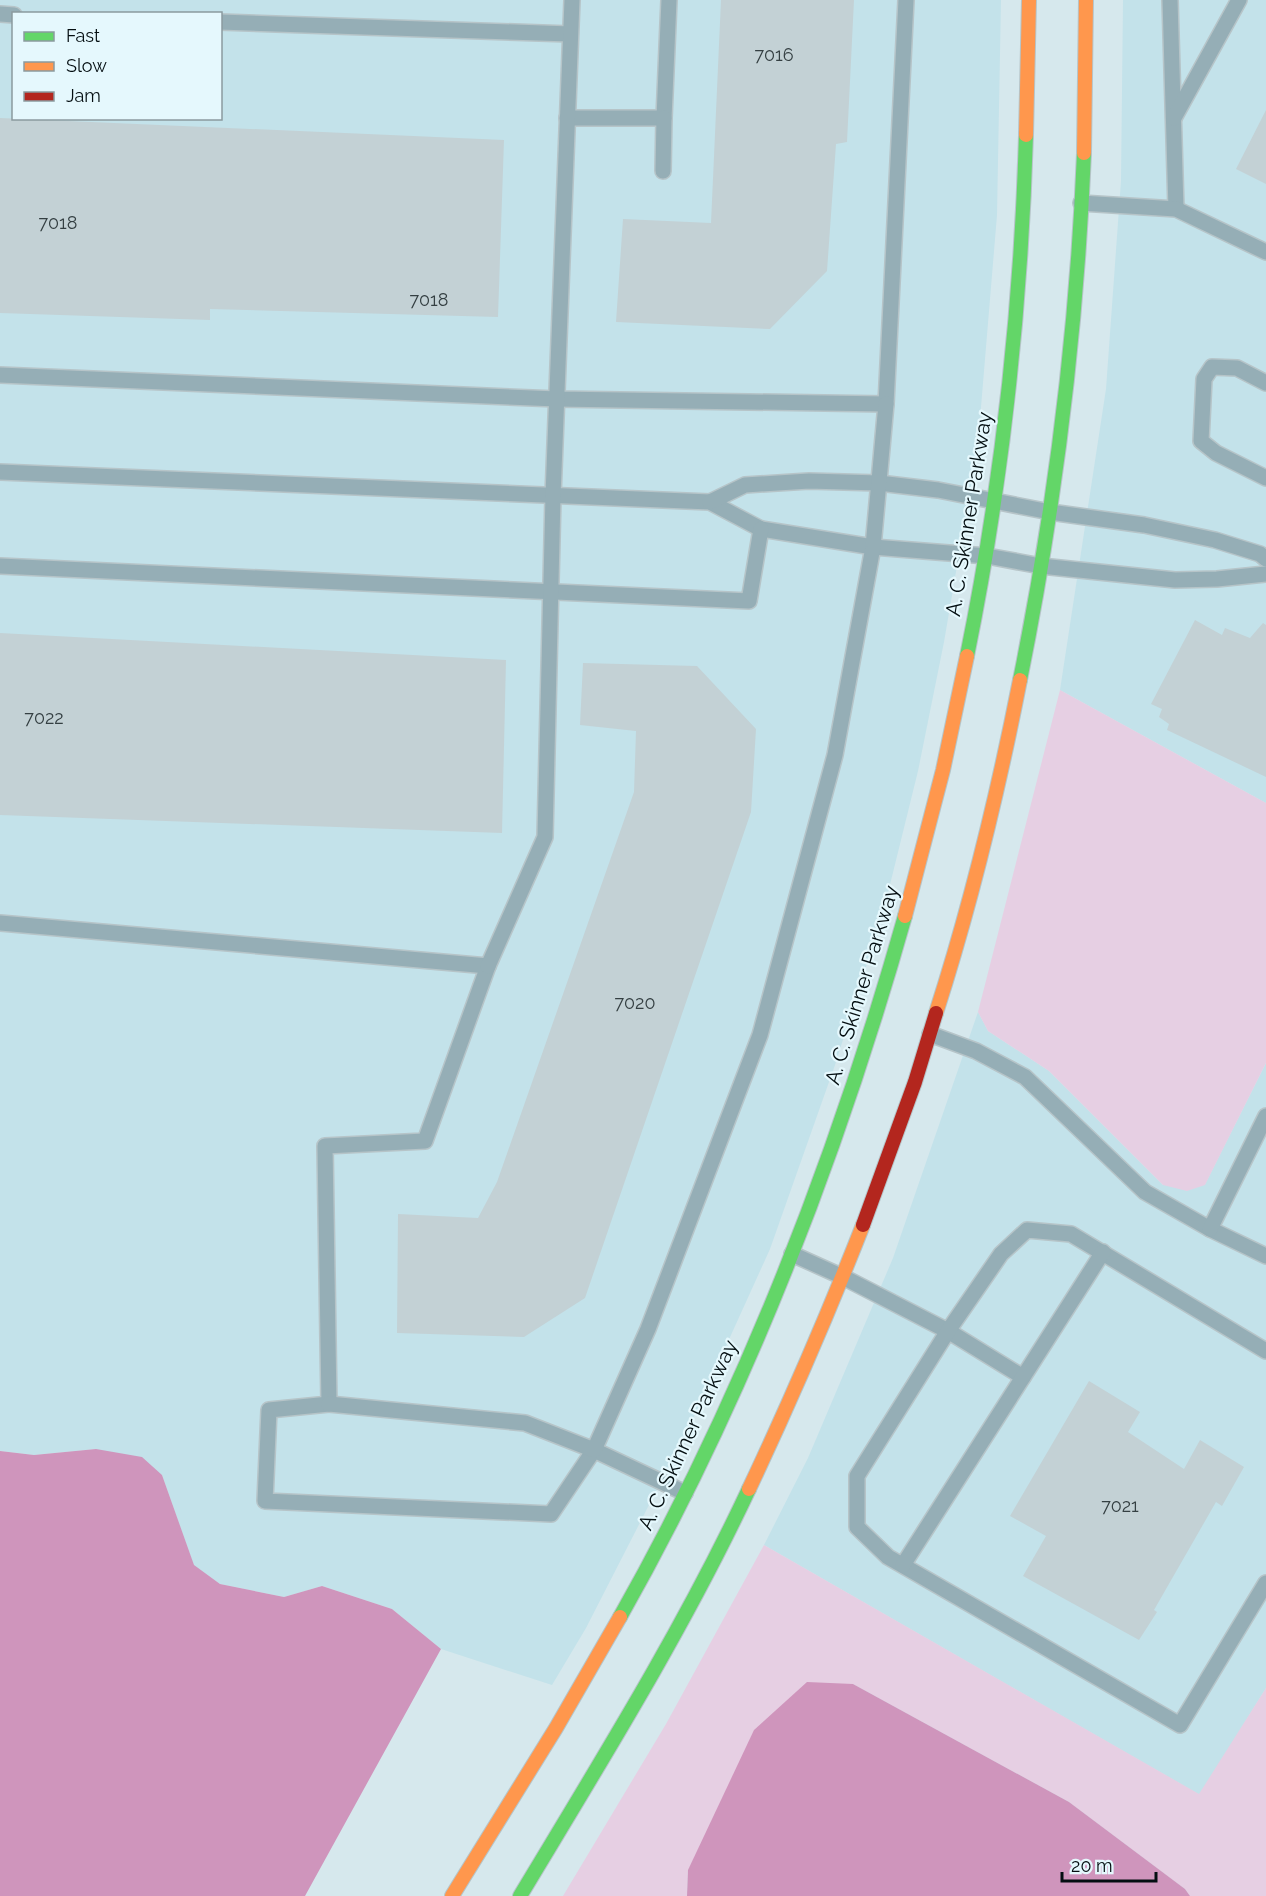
<svg xmlns="http://www.w3.org/2000/svg" width="1266" height="1896" font-family="Raleway,sans-serif">
  <rect width="100%" height="100%" fill="#d6e8ed"/>
  <g fill="#c3e2ea" fill-rule="evenodd">
    <path d="M0,0H1001L997,215L978,443L944,642L918,771L883,913L835,1065L770,1249L692,1421L586,1628L552,1685L441,1649L392,1609L322,1586L284,1597L220,1584L194,1566L162,1475L96,1449L34,1455L0,1451ZM14,14H220V118H14Z"/>
    <path d="M1123,0H1266V803L1060,690L1106,389L1121,181Z"/>
    <path d="M978,1012L988,1031L1049,1071L1163,1185L1205,1184L1266,1063V1688L1200,1795L764,1545L808,1458L893,1258Z"/>
  </g>
  <g fill="#e6cfe3">
    <path d="M1060,690L1266,803V1063L1205,1185L1187,1191L1163,1185L1049,1071L988,1031L978,1012Z"/>
    <path d="M764,1545L1199,1794L1266,1688V1896H1190L1185,1889L1069,1802L853,1684L688,1870L687,1896H563L666,1724Z"/>
  </g>
  <g fill="#cf95bc">
    <path d="M96,1449L142,1457L162,1475L194,1565L220,1584L284,1597L322,1586L392,1609L441,1649L305,1896H0V1451L34,1455Z"/>
    <path d="M807,1682L853,1684L1069,1802L1185,1889L1190,1896H687L688,1870L754,1730Z"/>
  </g>
  <g fill="#c3d1d5">
    <path d="M721,0H854L847,142L836,144L827,271L770,329L616,322L623,219L711,223Z"/>
    <path d="M1266,110V184L1236,169Z"/>
    <path d="M0,118L504,140L498,317L210,309V320L0,313Z"/>
    <path d="M1195,620L1222,635L1225,628L1250,638L1263,623L1266,625V777L1167,730L1169,724L1159,717L1162,709L1151,704Z"/>
    <path d="M0,633L506,660L502,833L0,815Z"/>
    <path d="M583,663L697,666L756,729L751,812L585,1298L524,1337L397,1333L398,1214L478,1218L497,1182L634,792L636,731L580,725Z"/>
    <path d="M1089,1381L1140,1412L1128,1432L1184,1469L1200,1440L1244,1467L1222,1506L1216,1502L1154,1610L1157,1612L1139,1640L1023,1576L1046,1536L1010,1516Z"/>
  </g>
  <g fill="none" stroke-linecap="round" stroke-linejoin="round">
    <defs>
      <g id="lane">
        <path d="M1170,0L1176,209"/>
        <path d="M0,14L14,15"/>
        <path d="M220,22L570,34"/>
        <path d="M567,118H664L669,0"/>
        <path d="M1174,118L1239,0"/>
        <path d="M663,171L664,118"/>
        <path d="M1081,203L1176,209L1266,252"/>
        <path d="M0,375L557,399L886,404L906,0"/>
        <path d="M1266,383L1237,368L1212,367L1204,379L1201,441L1216,453L1266,478"/>
        <path d="M0,472L710,502L761,529L873,547L987,556L1041,566L1175,580L1217,579L1266,574"/>
        <path d="M710,502L745,485L809,481L879,483L938,490L1050,512L1144,525L1215,540L1260,554L1266,559"/>
        <path d="M0,566L749,601L761,529"/>
        <path d="M0,923L488,966L425,1141L325,1146L329,1404L269,1410L265,1501L551,1514L594,1450L685,1493"/>
        <path d="M488,966L545,837L553,496L572,0"/>
        <path d="M930,1034L976,1051L1025,1077L1145,1192L1210,1229L1266,1256"/>
        <path d="M1210,1229L1266,1116"/>
        <path d="M792,1254L843,1277L948,1331L1023,1377"/>
        <path d="M1266,1351L1071,1234L1027,1230L1001,1254L948,1331L857,1476V1527L888,1557L1180,1725L1266,1583"/>
        <path d="M329,1404L525,1423L594,1450L648,1329L760,1035L835,755L873,547L886,404"/>
        <path d="M903,1565L1103,1252"/>
      </g>
      <g id="fast">
        <path d="M967,656C1002,484 1021,310 1026,135"/>
        <path d="M1020,680C1055,507 1077,329 1084,153"/>
        <path d="M620,1617C745,1396 836,1160 905,916"/>
        <path d="M520,1896C600,1763 683,1630 749,1489"/>
      </g>
      <g id="slow">
        <path d="M1026,135L1029,0"/>
        <path d="M1084,153L1086,0"/>
        <path d="M905,916L943,770L967,656"/>
        <path d="M936,1013C971,904 998,792 1020,680"/>
        <path d="M749,1489C790,1402 828,1314 863,1225"/>
        <path d="M452,1896L556,1728L620,1617"/>
      </g>
      <path id="jam" d="M863,1225L915,1082L936,1013"/>
    </defs>
    <use href="#lane" stroke="#b6c4c8" stroke-width="18"/>
    <use href="#fast" stroke="#b6c4c8" stroke-width="16"/>
    <use href="#slow" stroke="#b6c4c8" stroke-width="16"/>
    <use href="#jam" stroke="#b6c4c8" stroke-width="16"/>
    <use href="#lane" stroke="#95aeb6" stroke-width="15"/>
    <use href="#fast" stroke="#63d668" stroke-width="14"/>
    <use href="#slow" stroke="#ff974d" stroke-width="14"/>
    <use href="#jam" stroke="#b3261e" stroke-width="14"/>
  </g>
  <g text-anchor="middle" stroke-width="4.5" stroke-linejoin="round" paint-order="stroke">
    <g font-size="18" fill="#343f42">
      <text x="774" y="61">7016</text>
      <text x="58" y="229">7018</text>
      <text x="429" y="306">7018</text>
      <text x="44" y="724">7022</text>
      <text x="635" y="1009">7020</text>
      <text x="1120" y="1512">7021</text>
    </g>
    <g font-size="21" fill="#040e11" stroke="#e5f8fd">
      <text transform="translate(969 514) rotate(-81)" y="7">A. C. Skinner Parkway</text>
      <text transform="translate(862 985) rotate(-73)" y="7">A. C. Skinner Parkway</text>
      <text transform="translate(688 1435) rotate(-65)" y="7">A. C. Skinner Parkway</text>
    </g>
  </g>
  <rect x="12" y="12" width="210" height="108" fill="#e5f8fd" stroke="#8b9a9f" stroke-width="1.5"/>
  <rect x="24" y="32" width="30" height="9" fill="#63d668" stroke="#8b9a9f" stroke-width="1.5"/>
  <text x="66" y="42" font-size="18" fill="#040e11">Fast</text>
  <rect x="24" y="62" width="30" height="9" fill="#ff974d" stroke="#8b9a9f" stroke-width="1.5"/>
  <text x="66" y="72" font-size="18" fill="#040e11">Slow</text>
  <rect x="24" y="92" width="30" height="9" fill="#b3261e" stroke="#8b9a9f" stroke-width="1.5"/>
  <text x="66" y="102" font-size="18" fill="#040e11">Jam</text>
  <path d="M1062 1872v9h94v-9" fill="none" stroke="#040e11" stroke-width="3"/>
  <text x="1071" y="1872" font-size="18" fill="#040e11" stroke="#e5f8fd" stroke-width="4.5" paint-order="stroke">20 m</text>
</svg>
